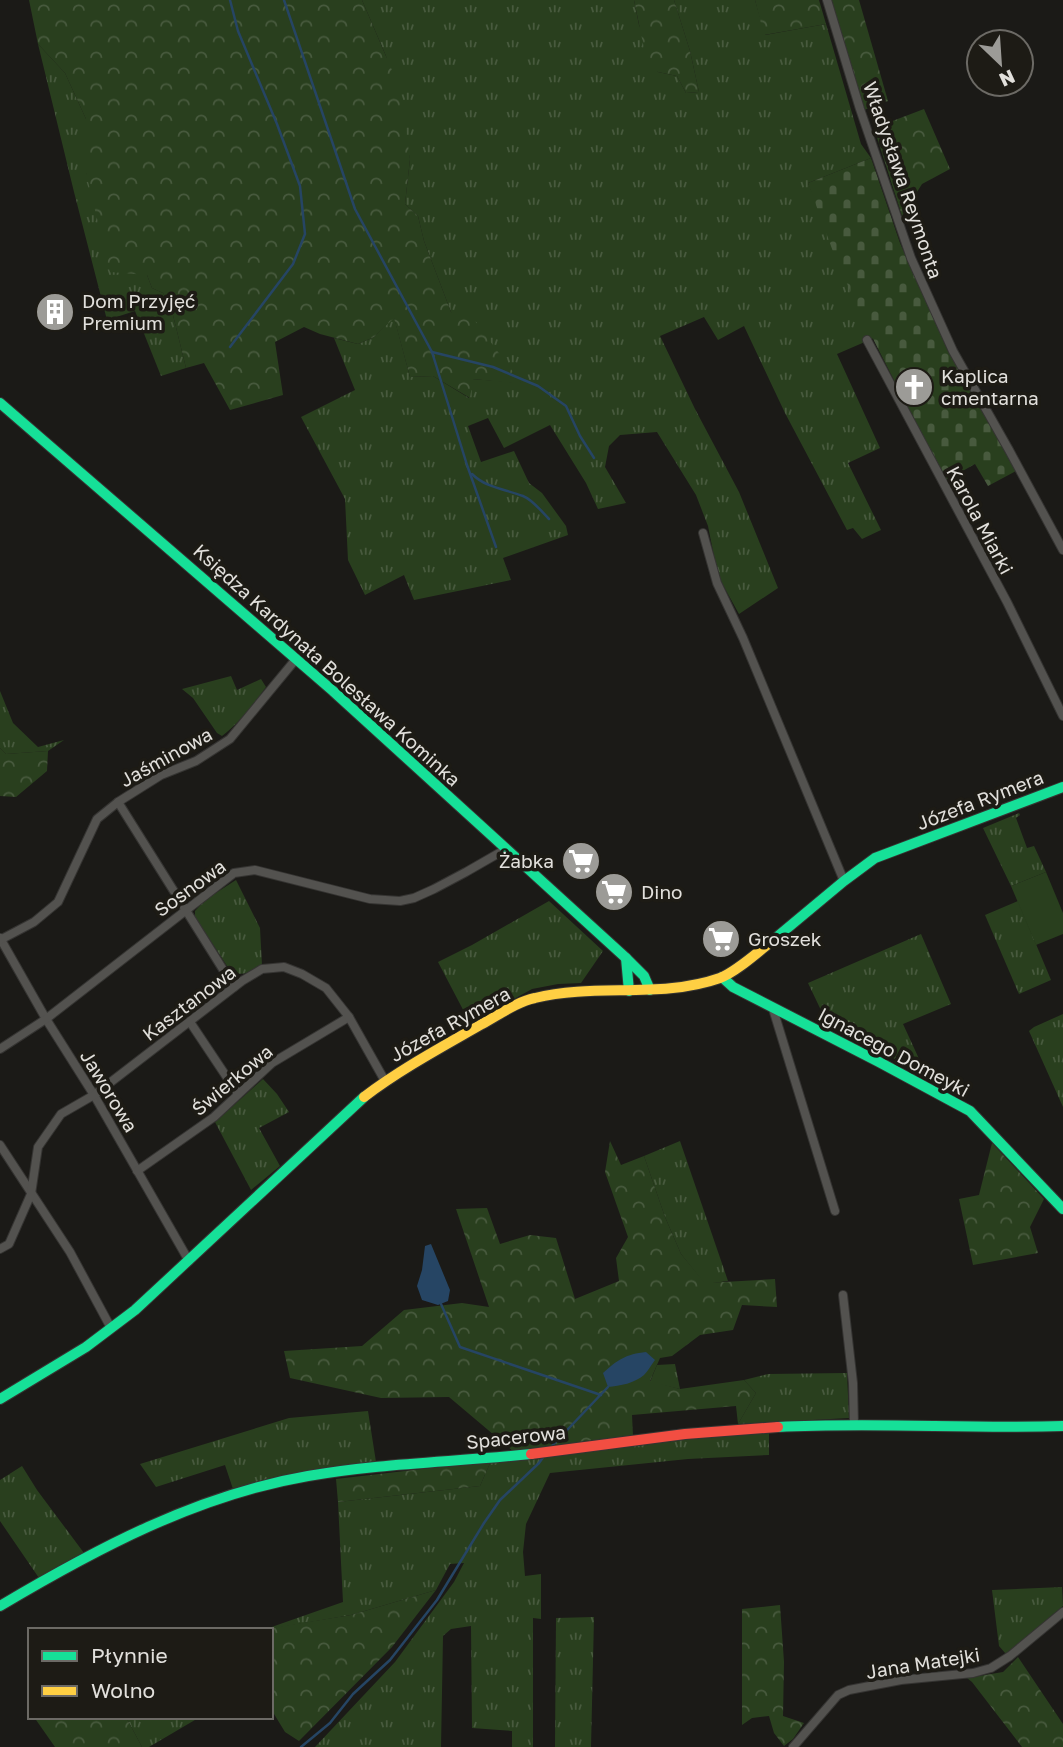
<svg xmlns="http://www.w3.org/2000/svg" width="1063" height="1747" font-family="'Golos Text',sans-serif">
  <defs>
    <pattern id="grass-tufts" width="24" height="20" patternUnits="userSpaceOnUse" patternTransform="scale(1.75)"><rect width="24" height="20" fill="#293f1e"/><path d="M3 7l-1-3M5 7V3M7 7l1-3M15 17l-1-3M17 17v-4M19 17l1-3" fill="none" stroke="#485a3e"/></pattern>
    <pattern id="forest-crowns" width="20" height="18" patternUnits="userSpaceOnUse" patternTransform="scale(1.75)"><rect width="20" height="18" fill="#293f1e"/><path d="M2 6a3 3 0 1 1 6 0M12 15a3 3 0 1 1 6 0" fill="none" stroke="#485a3e"/></pattern>
    <pattern id="cemetery-stones" width="16" height="16" patternUnits="userSpaceOnUse" patternTransform="scale(1.75)"><rect width="16" height="16" fill="#293f1e"/><path d="M2 7V4a2 2 0 0 1 4 0v3zM10 15v-3a2 2 0 0 1 4 0v3z" fill="#485a3e"/></pattern>
  </defs>
  <rect width="100%" height="100%" fill="#1b1a17"/>
  <g fill="url(#grass-tufts)">
    <path d="M362,0H634L639,25L658,72L677,76L686,93L699,92L690,51L674,0H755L765,35L826,24L861,144L871,158L808,183L874,338L837,354L880,448L848,463L881,530L862,539L853,528L847,530L785,413L744,326L718,340L704,317L660,336L695,409L739,492L778,588L739,614L718,576L708,526L696,495L657,432L620,435L609,446L605,467L626,503L598,509L586,483L550,425L504,448L488,418L468,426L481,462L514,451L529,483L542,493L566,526L568,535L503,558L511,580L414,600L404,575L365,595L348,560L345,499L301,417L355,390L334,338L358,344L374,337L394,317L410,377L433,376L469,398L472,379L521,383L451,312L424,241L418,216L405,204L410,159L386,56Z"/>
    <path d="M38,44L65,73L86,119V173L147,275L152,288L163,293L172,311L186,368L161,376L135,311L107,320L74,192Z"/>
    <path d="M231,676L237,690L261,679L266,687C253,705 239,723 222,736L217,733L193,698L182,689Z"/>
    <path d="M0,691L13,723L38,747L64,740L48,751L6,754L0,748Z"/>
    <path d="M1019,813L1020,815L1016,818L1027,848L1034,846L1046,872L1011,886L983,828Z"/>
    <path d="M236,880L260,928L262,965C251,971 244,977 231,972L195,917V911L205,900Z"/>
    <path d="M549,901L603,951L581,983L558,984L532,989L470,1023L438,962L472,945Z"/>
    <path d="M1018,901L1051,980L1019,994L985,915Z"/>
    <path d="M921,934L951,1004L903,1024L926,1074L829,1027L808,983Z"/>
    <path d="M1063,1014V1107L1029,1031L1034,1027Z"/>
    <path d="M263,1079L277,1094L289,1112L259,1128L280,1166L251,1190L215,1122Z"/>
    <path d="M680,1141L728,1281L705,1284L681,1254L665,1217L644,1156Z"/>
    <path d="M675,1364L680,1389L650,1382L657,1365Z"/>
    <path d="M847,1373L849,1418L738,1424L756,1393L744,1380L768,1374Z"/>
    <path d="M368,1411L376,1462L311,1471L234,1492L225,1465L156,1487L140,1464L289,1418Z"/>
    <path d="M769,1432V1455L688,1459L550,1473L526,1524L523,1552L525,1576L541,1574V1619L533,1618V1747H512V1731L472,1728L471,1626L451,1629L443,1636L441,1747H315L395,1662L454,1582L464,1563L450,1564L436,1590L351,1615L263,1630L343,1602L338,1502L480,1486L491,1461L723,1434Z"/>
    <path d="M22,1466L37,1490L84,1553L39,1578L0,1521V1480Z"/>
    <path d="M1062,1587L1063,1606L1006,1654L999,1646L992,1590Z"/>
    <path d="M594,1617L591,1747H555L556,1618Z"/>
    <path d="M126,1717H200L149,1747H142Z"/>
  </g>
  <g fill="url(#forest-crowns)">
    <path d="M29,0H362L400,89L410,159L405,204L418,216L424,241L451,312L475,321L522,384L473,379L470,398L433,376L410,377L394,318L374,337L358,344L320,334L304,327L275,342L283,395L230,410L204,363L186,368L172,311L163,293L152,288L147,275L110,272L86,173V119L65,73L38,44Z"/>
    <path d="M634,0H674L690,51L699,92L686,93L677,76L658,72L646,58Z"/>
    <path d="M755,0H819L826,24L764,35Z"/>
    <path d="M830,0H859L888,101L864,110Z"/>
    <path d="M924,109L950,169L922,184L902,216L874,128Z"/>
    <path d="M0,748L6,754L48,751L47,771L16,797L0,796Z"/>
    <path d="M610,1141L621,1165L644,1156L665,1217L681,1254L705,1283L775,1279L777,1307L742,1305L733,1330L700,1335L672,1356L660,1358L650,1381L680,1389L744,1380L756,1393L738,1424L736,1406L632,1415L633,1436L514,1452L449,1397L381,1398L290,1378L284,1351L362,1346L404,1310L462,1303L489,1307L456,1209L487,1208L500,1244L530,1235L556,1238L575,1299L619,1281L616,1258L628,1237L605,1172Z"/>
    <path d="M992,1143L1044,1199L1030,1227L1038,1253L973,1265L959,1199L979,1195Z"/>
    <path d="M491,1461L480,1486L338,1502L336,1479Z"/>
    <path d="M436,1590L392,1647L299,1741L285,1732L271,1709V1630L265,1629L351,1615Z"/>
    <path d="M780,1605L784,1662L783,1716L804,1723L793,1739L784,1746L774,1733L769,1716L752,1718L742,1725V1609Z"/>
    <path d="M1018,1657L1063,1724V1747H1022L972,1682L967,1678L1003,1672Z"/>
    <path d="M34,1717H126L142,1747H55Z"/>
  </g>
  <path fill="url(#cemetery-stones)" d="M871,158L900,243L948,351L1016,471L988,486L975,464L945,481L863,319L835,257L808,183Z"/>
  <path fill="#293f1e" d="M1046,872L1063,913V934L1036,945L1011,886Z"/>
  <g fill="#264564">
    <path d="M431,1244L450,1290L448,1301L438,1305L422,1300L417,1286L422,1270L425,1246Z"/>
    <path d="M646,1352L655,1360C651,1365 648,1371 644,1375C635,1383 620,1386 608,1387L603,1373C617,1360 626,1354 646,1352Z"/>
  </g>
  <g fill="none" stroke-linecap="round" stroke-linejoin="round">
    <g stroke="#264564" stroke-width="2.5">
      <path d="M284,0L355,209L432,352L467,465L496,547"/>
      <path d="M230,347L293,264L305,234L300,186L277,124L238,31L230,0"/>
      <path d="M432,352L493,367L538,386L566,406L580,436L594,458"/>
      <path d="M472,474C486,488 505,489 523,496C533,500 541,511 549,519"/>
      <path d="M441,1304L460,1347L601,1395"/>
      <path d="M550,1448L608,1387"/>
      <path d="M301,1747L330,1723L353,1694L390,1660L437,1600L484,1523L500,1500L539,1463L544,1456"/>
    </g>
    <defs>
      <g id="street">
        <path d="M827,0L860,109L911,258L953,351L1009,450L1063,550"/>
        <path d="M867,340L1007,602L1063,716"/>
        <path d="M703,533L717,583L743,638L844,881"/>
        <path d="M118,802L234,987"/>
        <path d="M0,938L46,1019L94,1095L189,1261"/>
        <path d="M0,940L34,922L58,902L97,819L118,802L161,775L196,761L230,739L296,659"/>
        <path d="M773,1009L835,1211"/>
        <path d="M190,1022L238,1094"/>
        <path d="M0,1049L46,1019L234,873L255,870L370,899L400,901L414,898L434,889L466,872L506,849"/>
        <path d="M0,1145L70,1252L111,1328"/>
        <path d="M137,1171L214,1117L272,1063L349,1017"/>
        <path d="M0,1249L9,1244L31,1194L38,1147L61,1114L94,1095L242,981L262,969L284,967L302,974L326,988L349,1017L385,1081"/>
        <path d="M843,1295L853,1383L854,1425"/>
        <path d="M793,1747L838,1695L849,1690L901,1680L973,1673L991,1668L1010,1656L1063,1612"/>
      </g>
      <g id="fast">
        <path d="M0,403L333,691L626,958L644,976L650,990"/>
        <path d="M772,941L844,881L875,858L1063,787"/>
        <path d="M626,958L629,991"/>
        <path d="M722,977L733,987L879,1062L970,1111L1063,1209"/>
        <path d="M0,1399L86,1347L135,1310L364,1097"/>
        <path d="M778,1427C873,1422 968,1429 1063,1426"/>
        <path d="M0,1606C96,1549 197,1495 308,1476C381,1463 457,1462 531,1454"/>
      </g>
      <path id="slow" d="M364,1097C401,1069 442,1047 482,1024C499,1015 516,1002 535,998C596,983 660,999 720,978C736,972 758,952 772,941"/>
      <path id="jam" d="M531,1454L685,1434L778,1427"/>
    </defs>
    <use href="#street" stroke="#353432" stroke-width="10"/>
    <use href="#fast" stroke="#353432" stroke-width="12"/>
    <use href="#slow" stroke="#353432" stroke-width="12"/>
    <use href="#jam" stroke="#353432" stroke-width="12"/>
    <use href="#street" stroke="#53524f" stroke-width="8"/>
    <use href="#fast" stroke="#16e098" stroke-width="10"/>
    <use href="#slow" stroke="#ffcf43" stroke-width="10"/>
    <use href="#jam" stroke="#f24e42" stroke-width="10"/>
  </g>
  <defs>
    <symbol id="building-disc" viewBox="-11 -11 22 22"><circle r="9.5" fill="#9c9b97" stroke="#1d1b15"/><path d="M-4-6H4V6H1V3H-1V6H-4ZM-2.5-4.3h1.7v1.8h-1.7ZM.8-4.3h1.7v1.8H.8ZM-2.5-1h1.7V.8h-1.7ZM.8-1h1.7V.8H.8Z" fill="#fff"/></symbol>
    <symbol id="church-disc" viewBox="-11 -11 22 22"><circle r="9.5" fill="#9c9b97" stroke="#1d1b15"/><path d="M-1.2-6h2.4v3.5h3.3v2.4h-3.3V6h-2.4V-.1h-3.3v-2.4h3.3Z" fill="#fff"/></symbol>
    <symbol id="supermarket-disc" viewBox="-11 -11 22 22"><circle r="9.5" fill="#9c9b97" stroke="#1d1b15"/><path d="M-6-5.5h2.5l.6 2H6L4.5 2H-2.5L-4.4-4H-6ZM-1.5 3.2a1.3 1.3 0 1 0 .1 0ZM3 3.2a1.3 1.3 0 1 0 .1 0Z" fill="#fff"/></symbol>
  </defs>
  <g fill-rule="evenodd">
    <use href="#building-disc" x="33" y="290" width="44" height="44"/>
    <use href="#church-disc" x="892" y="365" width="44" height="44"/>
    <use href="#supermarket-disc" x="559" y="839" width="44" height="44"/>
    <use href="#supermarket-disc" x="592" y="870" width="44" height="44"/>
    <use href="#supermarket-disc" x="699" y="917" width="44" height="44"/>
  </g>
  <g text-anchor="middle" stroke-width="7" stroke-linejoin="round" paint-order="stroke">
    <g font-size="19" fill="#e2e0dc" stroke="#1d1b15">
      <text transform="translate(903 180) rotate(71)" y="7">Władysława Reymonta</text>
      <text transform="translate(980 520) rotate(62)" y="7">Karola Miarki</text>
      <text transform="translate(327 665) rotate(42)" y="7">Księdza Kardynała Bolesława Kominka</text>
      <text transform="translate(166 757) rotate(-29)" y="7">Jaśminowa</text>
      <text transform="translate(980 800) rotate(-21)" y="7">Józefa Rymera</text>
      <text transform="translate(190 888) rotate(-36)" y="7">Sosnowa</text>
      <text transform="translate(189 1003) rotate(-37)" y="7">Kasztanowa</text>
      <text transform="translate(450 1024) rotate(-29)" y="7">Józefa Rymera</text>
      <text transform="translate(894 1052) rotate(28)" y="7">Ignacego Domeyki</text>
      <text transform="translate(232 1080) rotate(-40)" y="7">Świerkowa</text>
      <text transform="translate(109 1091) rotate(59)" y="7">Jaworowa</text>
      <text transform="translate(516 1437) rotate(-6)" y="7">Spacerowa</text>
      <text transform="translate(923 1663) rotate(-9)" y="7">Jana Matejki</text>
    </g>
    <g font-size="19" fill="#e2e0dc" stroke="#1d1b15" text-anchor="start">
      <text x="82" y="308">Dom Przyjęć<tspan x="82" dy="22">Premium</tspan></text>
      <text x="941" y="383">Kaplica<tspan x="941" dy="22">cmentarna</tspan></text>
      <text x="554" y="868" text-anchor="end">Żabka</text>
      <text x="641" y="899">Dino</text>
      <text x="748" y="946">Groszek</text>
    </g>
  </g>
  <rect x="28" y="1628" width="245" height="91" fill="#1d1b15" stroke="#6c6a65" stroke-width="2"/>
  <rect x="42" y="1651" width="35" height="10" fill="#16e098" stroke="#6c6a65" stroke-width="2"/>
  <text x="91" y="1663" font-size="21" fill="#e2e0dc">Płynnie</text>
  <rect x="42" y="1686" width="35" height="10" fill="#ffcf43" stroke="#6c6a65" stroke-width="2"/>
  <text x="91" y="1698" font-size="21" fill="#e2e0dc">Wolno</text>
  <g transform="translate(1000 63) rotate(155)"><circle r="33" fill="#1d1b15" stroke="#6c6a65" stroke-width="2"/>
  <path d="M0-5L12 26L0 18L-12 26Z" fill="#9c9b97"/>
  <text y="-10" font-size="19" font-weight="bold" text-anchor="middle" fill="#e2e0dc">N</text>
  </g>
</svg>
